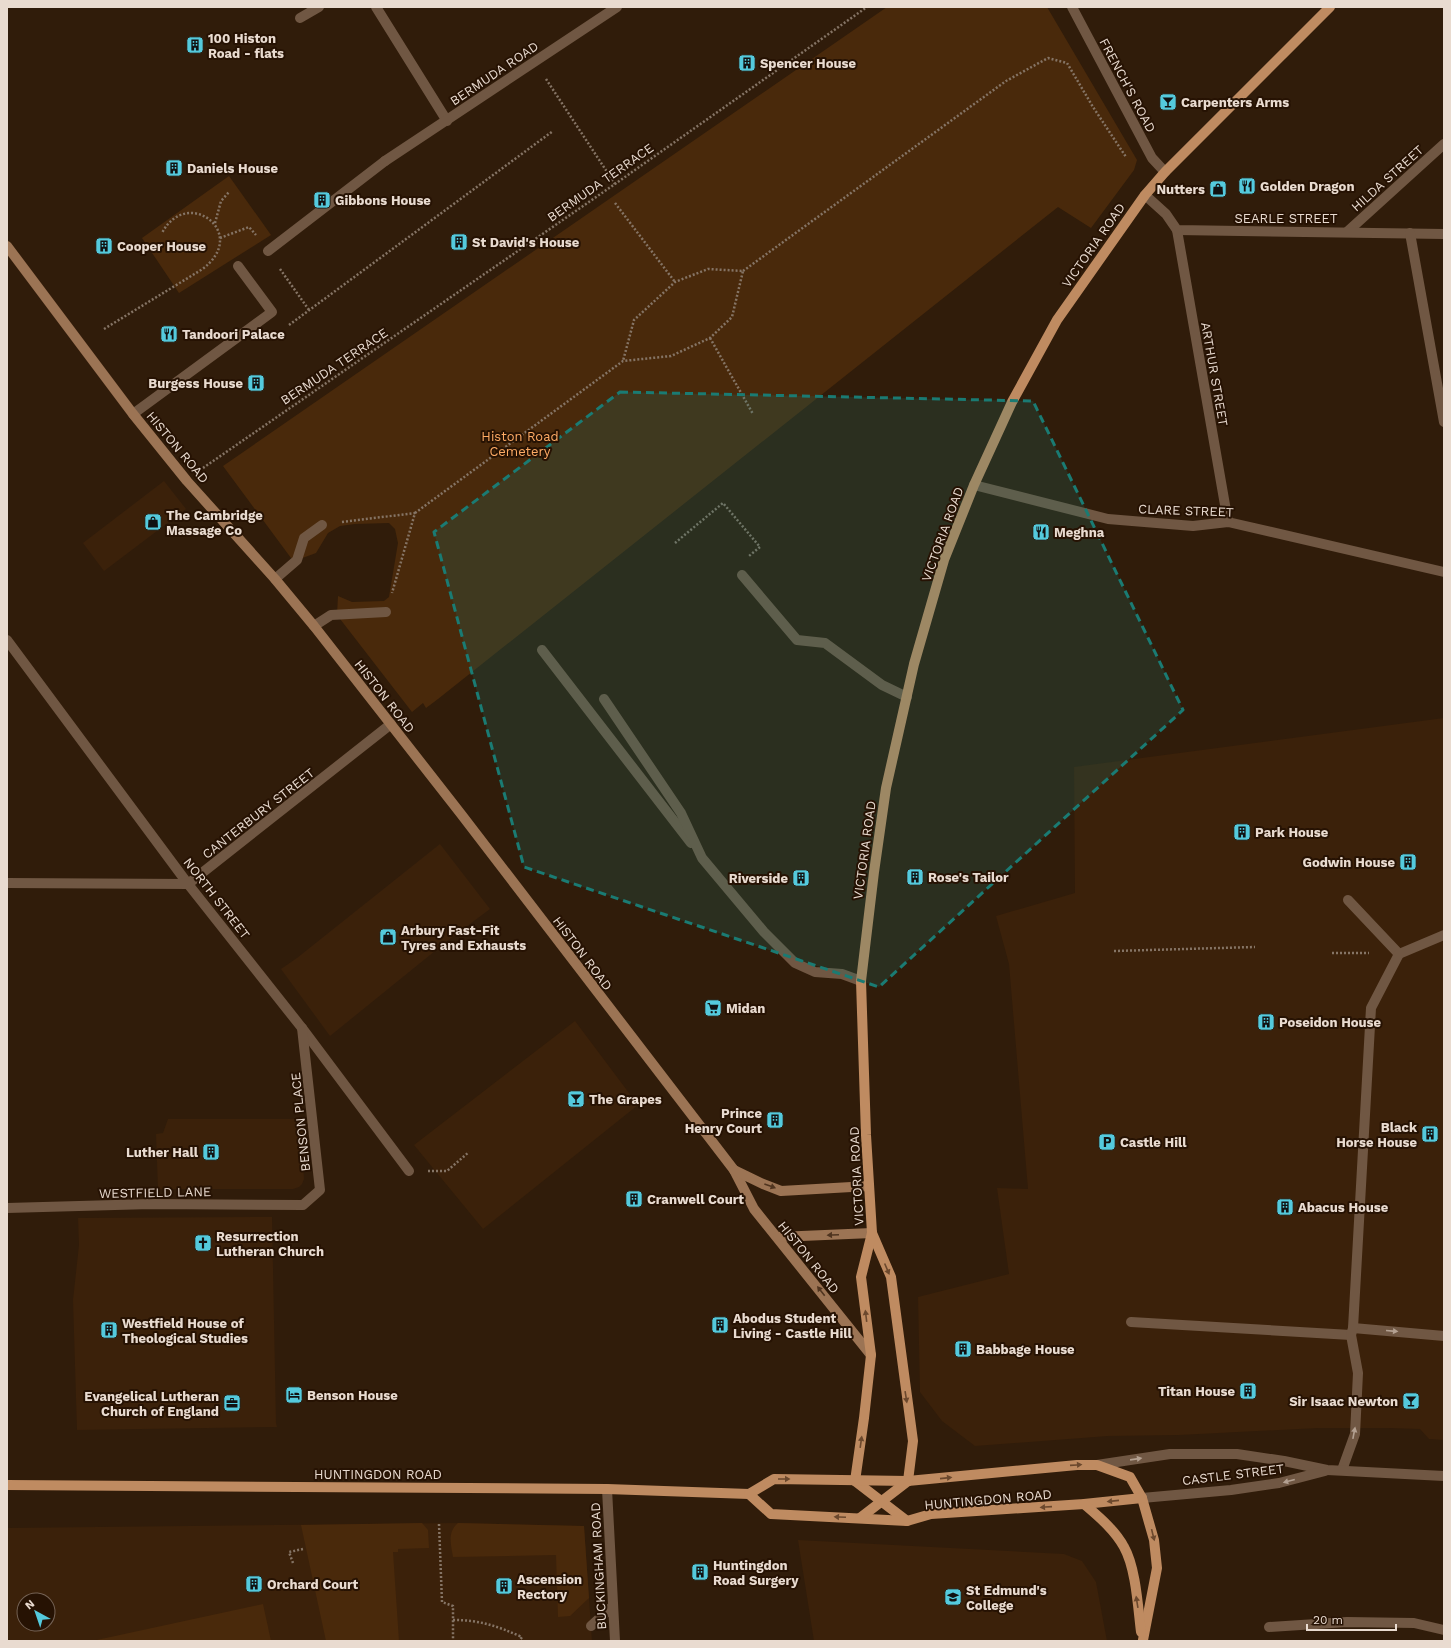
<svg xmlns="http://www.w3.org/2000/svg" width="1451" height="1648" font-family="'Work Sans',sans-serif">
  <rect width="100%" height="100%" fill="#301c0a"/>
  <g fill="#3b210a" fill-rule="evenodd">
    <path d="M164,481L186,509L104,571L83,543Z"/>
    <path d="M1444,718V1440L1429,1439L1420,1429L1389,1428H1318L1179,1435L1108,1436L975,1446L942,1421L920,1392L918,1297L1009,1274L997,1188L1028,1189L1009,964L996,916L1075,893L1074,767Z"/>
    <path d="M440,844L490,909L451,938L330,1036L281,969L297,958Z"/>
    <path d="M575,1021L638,1105L483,1229L414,1145Z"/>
    <path d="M168,1119H301L304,1179L302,1184L299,1187L293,1189H158L156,1134L163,1133Z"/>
    <path d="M272,1217L276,1423L277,1427L77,1430L73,1300L79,1245L78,1218Z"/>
    <path d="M458,1523L584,1526L592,1641H7V1528ZM24,1600H48V1624H24Z"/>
    <path d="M798,1540L1064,1554L1082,1561L1096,1582L1107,1641H814Z"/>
  </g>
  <g fill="#49290b">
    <path d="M887,7H1047L1137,160L1134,170L1091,228L1058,207L438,699L426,708L423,703L412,712L337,615L338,596L352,602L384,601L389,597L398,543L395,529L389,523L355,524L340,526L328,533L316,553L297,560L291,558L223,466Z"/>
    <path d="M229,176L271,235L179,293L142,238Z"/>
    <path d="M422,1523L428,1530L429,1548L398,1549V1552H393L399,1641H326L301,1525Z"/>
    <path d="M458,1523L584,1526L589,1598L570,1616L558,1617L556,1555L453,1557C451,1545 447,1532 458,1523Z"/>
    <path d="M263,1604L271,1641H92Z"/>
  </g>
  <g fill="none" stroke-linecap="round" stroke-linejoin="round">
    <g stroke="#857465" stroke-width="2.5" stroke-dasharray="2 2" stroke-linecap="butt">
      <path d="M546,79L615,184"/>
      <path d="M615,203L675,282"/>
      <path d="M215,223L221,201L229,192"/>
      <path d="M220,238L249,227L256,235"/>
      <path d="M280,269L309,310"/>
      <path d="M743,271L1006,81L1048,58L1067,63L1093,107L1126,157"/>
      <path d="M289,325L553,131"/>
      <path d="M104,329L201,270C252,234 187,185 162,233"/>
      <path d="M710,338L753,414"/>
      <path d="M203,468L615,184L867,7"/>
      <path d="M415,513L623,361L671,356L710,338L732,317L743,271L708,269L675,282L634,320L623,361"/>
      <path d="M342,522L415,513L392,593"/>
      <path d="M675,543L723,503L760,547L749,556"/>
      <path d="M1114,951L1255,947"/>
      <path d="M1332,953H1369"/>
      <path d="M428,1171H447L469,1152"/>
      <path d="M439,1524L442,1602L453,1606V1641"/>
      <path d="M293,1563L289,1552L303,1549"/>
      <path d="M453,1620C480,1620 497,1626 522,1637L520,1640"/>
    </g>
    <g stroke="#705743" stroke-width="10">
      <path d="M376,7L447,121"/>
      <path d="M300,18L319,7"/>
      <path d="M1347,232L1444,144"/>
      <path d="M268,251L385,161"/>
      <path d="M133,414L272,312L238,266"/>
      <path d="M742,575L797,640L825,643L882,685L907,697"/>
      <path d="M275,579L297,560L304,538L322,525"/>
      <path d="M314,626L331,615L386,612"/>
      <path d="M542,650L691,843"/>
      <path d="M604,699L681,813L702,858L764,932L795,963L815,972L842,974L861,981"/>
      <path d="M1348,900L1399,954"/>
      <path d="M1131,1322L1351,1335"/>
      <path d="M1353,1328L1444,1336"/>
      <path d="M1342,1470L1355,1434L1358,1373L1351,1335L1353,1328L1371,1008L1399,954L1444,935"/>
      <path d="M591,1626L613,1606"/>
      <path d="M1269,1627L1347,1622L1414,1623L1444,1630"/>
    </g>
    <g stroke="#705743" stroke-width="10">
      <path d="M1072,7L1152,158L1165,172"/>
      <path d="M385,161L617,7"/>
      <path d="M1145,195L1166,214L1177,230L1444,234"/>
      <path d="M1177,230L1228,522"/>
      <path d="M1410,233L1444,422"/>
      <path d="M974,485L1108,519L1193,526L1228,522L1444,572"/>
      <path d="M7,640L188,884L302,1028L409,1171"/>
      <path d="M7,883L188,884L391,724"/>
      <path d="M7,1208L151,1204L303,1205L320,1190L302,1028"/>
      <path d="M607,1489L615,1641"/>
    </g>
    <g stroke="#705743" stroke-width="10">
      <path d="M1097,1465L1170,1454H1237L1284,1461L1327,1470L1444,1476"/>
      <path d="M1142,1498L1231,1490L1279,1483L1325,1471"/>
    </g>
    <g stroke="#9c7454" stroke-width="10">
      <path d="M7,246L133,414L187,481L275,579L314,626L461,814L734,1170L754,1209L871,1355"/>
      <path d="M734,1170L763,1184L781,1191L869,1186"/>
      <path d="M778,1237L872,1233"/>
    </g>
    <g stroke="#bf8b61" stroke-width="10">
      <path d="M872,1233L891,1277L913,1441L908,1481"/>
      <path d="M855,1481L864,1418L871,1355L861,1277L872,1233L866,1135L861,981L874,872L886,788L914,664L944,560L974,485L1012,402L1057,320L1145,195L1165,172L1330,7"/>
      <path d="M855,1481L907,1521"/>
      <path d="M7,1485L607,1489L749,1494L774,1479L908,1481L1077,1465H1097L1130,1477L1142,1498L1154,1540L1157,1568L1143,1640"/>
      <path d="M749,1494L771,1514L907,1521L931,1514L1084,1504L1142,1498"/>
      <path d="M1084,1504C1099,1517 1115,1530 1124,1547C1136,1568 1138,1608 1141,1632"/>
      <path d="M860,1518L908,1481"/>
    </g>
  </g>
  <defs><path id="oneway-solid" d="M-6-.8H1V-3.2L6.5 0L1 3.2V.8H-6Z"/></defs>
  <g fill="#4f341f">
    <use href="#oneway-solid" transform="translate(770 1186) rotate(20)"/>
    <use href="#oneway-solid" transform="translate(833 1235) rotate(178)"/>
    <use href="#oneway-solid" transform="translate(821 1291) rotate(-128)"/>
  </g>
  <g fill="#6b482d">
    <use href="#oneway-solid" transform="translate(887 1269) rotate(67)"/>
    <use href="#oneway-solid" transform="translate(866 1316) rotate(-97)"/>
    <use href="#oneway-solid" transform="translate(906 1397) rotate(81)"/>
    <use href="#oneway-solid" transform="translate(861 1442) rotate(-82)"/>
    <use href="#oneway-solid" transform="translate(1076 1465) rotate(-4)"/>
    <use href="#oneway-solid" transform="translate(946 1478) rotate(-6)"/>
    <use href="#oneway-solid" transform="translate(784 1479)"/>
    <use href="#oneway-solid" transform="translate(1113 1501) rotate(174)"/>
    <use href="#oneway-solid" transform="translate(1046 1507) rotate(176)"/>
    <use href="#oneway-solid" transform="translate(840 1517) rotate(-177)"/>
    <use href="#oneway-solid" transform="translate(1153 1535) rotate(76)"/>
    <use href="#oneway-solid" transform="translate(1137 1602) rotate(-99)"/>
  </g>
  <g fill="#b3a091">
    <use href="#oneway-solid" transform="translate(1392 1331) rotate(5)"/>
    <use href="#oneway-solid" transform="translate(1354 1433) rotate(-79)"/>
    <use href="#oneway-solid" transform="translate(1136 1459) rotate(-8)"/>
    <use href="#oneway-solid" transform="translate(1289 1481) rotate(165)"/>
  </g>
  <path fill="#1a7b73" fill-opacity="0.2" stroke="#1a7b73" stroke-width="3" stroke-dasharray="8 5" stroke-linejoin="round" d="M620,392L1033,401L1183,710L879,987L524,867L434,532Z"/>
  <defs>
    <symbol id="building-square" viewBox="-11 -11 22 22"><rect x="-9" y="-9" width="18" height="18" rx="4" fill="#54cadd" stroke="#261203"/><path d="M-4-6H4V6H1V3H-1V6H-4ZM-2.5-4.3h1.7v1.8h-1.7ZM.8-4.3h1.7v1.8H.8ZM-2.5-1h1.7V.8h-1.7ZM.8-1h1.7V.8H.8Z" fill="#111"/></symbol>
    <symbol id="bar-square" viewBox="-11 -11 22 22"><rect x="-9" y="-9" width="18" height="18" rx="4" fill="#54cadd" stroke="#261203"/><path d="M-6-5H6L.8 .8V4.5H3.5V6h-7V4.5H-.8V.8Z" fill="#111"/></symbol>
    <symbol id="restaurant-square" viewBox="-11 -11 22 22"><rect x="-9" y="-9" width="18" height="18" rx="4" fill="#54cadd" stroke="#261203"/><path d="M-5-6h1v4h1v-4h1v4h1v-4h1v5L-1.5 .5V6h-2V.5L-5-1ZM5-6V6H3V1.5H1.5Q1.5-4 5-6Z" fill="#111"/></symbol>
    <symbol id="shop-square" viewBox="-11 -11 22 22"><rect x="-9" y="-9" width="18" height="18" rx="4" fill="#54cadd" stroke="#261203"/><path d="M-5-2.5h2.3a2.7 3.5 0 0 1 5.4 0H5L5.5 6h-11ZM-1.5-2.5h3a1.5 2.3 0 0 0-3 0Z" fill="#111"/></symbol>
    <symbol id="supermarket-square" viewBox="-11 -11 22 22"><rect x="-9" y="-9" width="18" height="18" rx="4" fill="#54cadd" stroke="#261203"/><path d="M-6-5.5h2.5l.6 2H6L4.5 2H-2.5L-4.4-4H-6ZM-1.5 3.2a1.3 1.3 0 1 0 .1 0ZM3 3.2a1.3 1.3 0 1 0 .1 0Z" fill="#111"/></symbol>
    <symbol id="parking-square" viewBox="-11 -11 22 22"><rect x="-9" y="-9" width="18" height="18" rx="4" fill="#54cadd" stroke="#261203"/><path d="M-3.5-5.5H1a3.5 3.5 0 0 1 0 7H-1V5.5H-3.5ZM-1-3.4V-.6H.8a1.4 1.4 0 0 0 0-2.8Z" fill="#111"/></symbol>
    <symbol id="church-square" viewBox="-11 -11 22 22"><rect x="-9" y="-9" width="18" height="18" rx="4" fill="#54cadd" stroke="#261203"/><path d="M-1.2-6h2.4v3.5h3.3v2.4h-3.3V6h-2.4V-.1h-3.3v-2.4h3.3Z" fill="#111"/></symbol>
    <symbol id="hotel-square" viewBox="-11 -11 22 22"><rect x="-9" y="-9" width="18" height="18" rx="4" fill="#54cadd" stroke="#261203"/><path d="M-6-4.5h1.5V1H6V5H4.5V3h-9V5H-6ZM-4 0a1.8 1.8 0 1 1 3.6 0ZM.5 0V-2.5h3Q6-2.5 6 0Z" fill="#111"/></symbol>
    <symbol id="office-square" viewBox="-11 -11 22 22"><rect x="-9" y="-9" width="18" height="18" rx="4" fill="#54cadd" stroke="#261203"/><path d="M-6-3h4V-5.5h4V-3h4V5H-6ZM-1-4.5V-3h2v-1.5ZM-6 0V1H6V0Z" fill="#111"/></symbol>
    <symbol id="university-square" viewBox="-11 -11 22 22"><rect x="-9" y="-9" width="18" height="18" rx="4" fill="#54cadd" stroke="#261203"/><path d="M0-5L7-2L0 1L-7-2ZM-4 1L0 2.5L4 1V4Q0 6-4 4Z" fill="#111"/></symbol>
  </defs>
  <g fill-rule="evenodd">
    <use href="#building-square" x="185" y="35" width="20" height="20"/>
    <use href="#building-square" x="737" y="53" width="20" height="20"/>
    <use href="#bar-square" x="1158" y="92" width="20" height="20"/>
    <use href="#building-square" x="164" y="158" width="20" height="20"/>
    <use href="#restaurant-square" x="1237" y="176" width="20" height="20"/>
    <use href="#shop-square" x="1208" y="179" width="20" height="20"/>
    <use href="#building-square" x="312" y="190" width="20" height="20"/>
    <use href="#building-square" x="449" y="232" width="20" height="20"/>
    <use href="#building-square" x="94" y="236" width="20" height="20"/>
    <use href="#restaurant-square" x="159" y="324" width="20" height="20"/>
    <use href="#building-square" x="246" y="373" width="20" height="20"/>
    <use href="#shop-square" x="143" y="512" width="20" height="20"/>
    <use href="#restaurant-square" x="1031" y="522" width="20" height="20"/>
    <use href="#building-square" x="1232" y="822" width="20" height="20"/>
    <use href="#building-square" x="1398" y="852" width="20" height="20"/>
    <use href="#building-square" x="905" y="867" width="20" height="20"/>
    <use href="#building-square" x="791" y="868" width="20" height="20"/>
    <use href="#shop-square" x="378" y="927" width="20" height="20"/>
    <use href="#supermarket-square" x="703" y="998" width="20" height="20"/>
    <use href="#building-square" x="1256" y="1012" width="20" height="20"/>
    <use href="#bar-square" x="566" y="1089" width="20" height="20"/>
    <use href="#building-square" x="765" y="1110" width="20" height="20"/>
    <use href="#building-square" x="1420" y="1124" width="20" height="20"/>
    <use href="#parking-square" x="1097" y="1132" width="20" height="20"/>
    <use href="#building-square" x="201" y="1142" width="20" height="20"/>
    <use href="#building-square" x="624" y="1189" width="20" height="20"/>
    <use href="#building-square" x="1275" y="1197" width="20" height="20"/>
    <use href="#church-square" x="193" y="1233" width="20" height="20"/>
    <use href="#building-square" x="710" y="1315" width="20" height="20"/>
    <use href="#building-square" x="99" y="1320" width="20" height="20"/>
    <use href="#building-square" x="953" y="1339" width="20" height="20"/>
    <use href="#building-square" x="1238" y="1381" width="20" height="20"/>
    <use href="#hotel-square" x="284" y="1385" width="20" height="20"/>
    <use href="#bar-square" x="1401" y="1391" width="20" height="20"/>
    <use href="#office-square" x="222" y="1393" width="20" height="20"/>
    <use href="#building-square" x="690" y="1562" width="20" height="20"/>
    <use href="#building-square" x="244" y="1574" width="20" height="20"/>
    <use href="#building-square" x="494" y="1576" width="20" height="20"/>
    <use href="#university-square" x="943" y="1587" width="20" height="20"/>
  </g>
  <g text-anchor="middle" stroke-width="4" stroke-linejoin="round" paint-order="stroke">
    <g font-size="13" font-weight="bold" fill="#e9dbd0" stroke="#261203" text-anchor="start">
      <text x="208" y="43">100 Histon<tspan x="208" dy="15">Road - flats</tspan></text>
      <text x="760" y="68">Spencer House</text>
      <text x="1181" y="107">Carpenters Arms</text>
      <text x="187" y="173">Daniels House</text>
      <text x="1260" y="191">Golden Dragon</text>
      <text x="1205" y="194" text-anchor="end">Nutters</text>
      <text x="335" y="205">Gibbons House</text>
      <text x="472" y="247">St David's House</text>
      <text x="117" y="251">Cooper House</text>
      <text x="182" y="339">Tandoori Palace</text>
      <text x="243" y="388" text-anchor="end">Burgess House</text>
      <text x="166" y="520">The Cambridge<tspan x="166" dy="15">Massage Co</tspan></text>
      <text x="1054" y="537">Meghna</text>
      <text x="1255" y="837">Park House</text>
      <text x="1395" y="867" text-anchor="end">Godwin House</text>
      <text x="928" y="882">Rose's Tailor</text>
      <text x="788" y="883" text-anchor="end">Riverside</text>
      <text x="401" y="935">Arbury Fast-Fit<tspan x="401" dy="15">Tyres and Exhausts</tspan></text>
      <text x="726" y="1013">Midan</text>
      <text x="1279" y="1027">Poseidon House</text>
      <text x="589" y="1104">The Grapes</text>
      <text x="762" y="1118" text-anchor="end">Prince<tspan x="762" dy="15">Henry Court</tspan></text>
      <text x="1417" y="1132" text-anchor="end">Black<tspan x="1417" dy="15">Horse House</tspan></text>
      <text x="1120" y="1147">Castle Hill</text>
      <text x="198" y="1157" text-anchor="end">Luther Hall</text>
      <text x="647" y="1204">Cranwell Court</text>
      <text x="1298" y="1212">Abacus House</text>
      <text x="216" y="1241">Resurrection<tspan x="216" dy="15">Lutheran Church</tspan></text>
      <text x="733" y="1323">Abodus Student<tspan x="733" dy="15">Living - Castle Hill</tspan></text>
      <text x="122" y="1328">Westfield House of<tspan x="122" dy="15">Theological Studies</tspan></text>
      <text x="976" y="1354">Babbage House</text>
      <text x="1235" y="1396" text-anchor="end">Titan House</text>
      <text x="307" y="1400">Benson House</text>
      <text x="219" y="1401" text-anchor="end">Evangelical Lutheran<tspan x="219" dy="15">Church of England</tspan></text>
      <text x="1398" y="1406" text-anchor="end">Sir Isaac Newton</text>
      <text x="713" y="1570">Huntingdon<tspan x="713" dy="15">Road Surgery</tspan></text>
      <text x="517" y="1584">Ascension<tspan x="517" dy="15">Rectory</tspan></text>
      <text x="267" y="1589">Orchard Court</text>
      <text x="966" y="1595">St Edmund's<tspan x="966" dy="15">College</tspan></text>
    </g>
    <g font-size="13" fill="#e9dbd0" stroke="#261203">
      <text transform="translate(494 73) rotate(-34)" y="5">BERMUDA ROAD</text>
      <text transform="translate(1128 85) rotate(62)" y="5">FRENCH'S ROAD</text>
      <text transform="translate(1387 178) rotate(-42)" y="5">HILDA STREET</text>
      <text transform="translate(600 182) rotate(-35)" y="5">BERMUDA TERRACE</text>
      <text x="1286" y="223">SEARLE STREET</text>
      <text transform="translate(1093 245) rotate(-55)" y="5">VICTORIA ROAD</text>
      <text transform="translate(334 366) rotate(-34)" y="5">BERMUDA TERRACE</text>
      <text transform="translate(1215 374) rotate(80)" y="5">ARTHUR STREET</text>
      <text transform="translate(178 447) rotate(50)" y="5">HISTON ROAD</text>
      <text transform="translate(1186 510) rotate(2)" y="5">CLARE STREET</text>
      <text transform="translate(942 534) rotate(-70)" y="5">VICTORIA ROAD</text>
      <text transform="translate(385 696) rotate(52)" y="5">HISTON ROAD</text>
      <text transform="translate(258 813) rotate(-38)" y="5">CANTERBURY STREET</text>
      <text transform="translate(864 850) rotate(-82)" y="5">VICTORIA ROAD</text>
      <text transform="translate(217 898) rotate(52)" y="5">NORTH STREET</text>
      <text transform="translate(583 953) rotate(53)" y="5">HISTON ROAD</text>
      <text transform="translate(300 1122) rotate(-96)" y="5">BENSON PLACE</text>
      <text transform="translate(856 1176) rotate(-93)" y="5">VICTORIA ROAD</text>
      <text transform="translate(155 1192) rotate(-1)" y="5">WESTFIELD LANE</text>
      <text transform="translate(809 1257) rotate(51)" y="5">HISTON ROAD</text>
      <text x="378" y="1479">HUNTINGDON ROAD</text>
      <text transform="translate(1233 1474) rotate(-7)" y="5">CASTLE STREET</text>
      <text transform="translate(988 1499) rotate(-5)" y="5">HUNTINGDON ROAD</text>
      <text transform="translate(598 1566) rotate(-93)" y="5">BUCKINGHAM ROAD</text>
    </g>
    <g font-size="13" fill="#feab65" stroke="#261203">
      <text x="520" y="441">Histon Road<tspan x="520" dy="15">Cemetery</tspan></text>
    </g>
  </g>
  <rect width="1451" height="1648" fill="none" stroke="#e9dbd0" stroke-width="16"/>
  <g transform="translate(36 1612) rotate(320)"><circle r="19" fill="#261203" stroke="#746255"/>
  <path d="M0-3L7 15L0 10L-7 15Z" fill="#54cadd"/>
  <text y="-6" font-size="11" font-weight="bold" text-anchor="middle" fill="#e9dbd0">N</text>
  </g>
  <path d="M1307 1624v6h89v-6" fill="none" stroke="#e9dbd0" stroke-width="2"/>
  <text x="1313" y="1624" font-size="12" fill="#e9dbd0" stroke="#261203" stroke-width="3" paint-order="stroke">20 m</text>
</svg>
